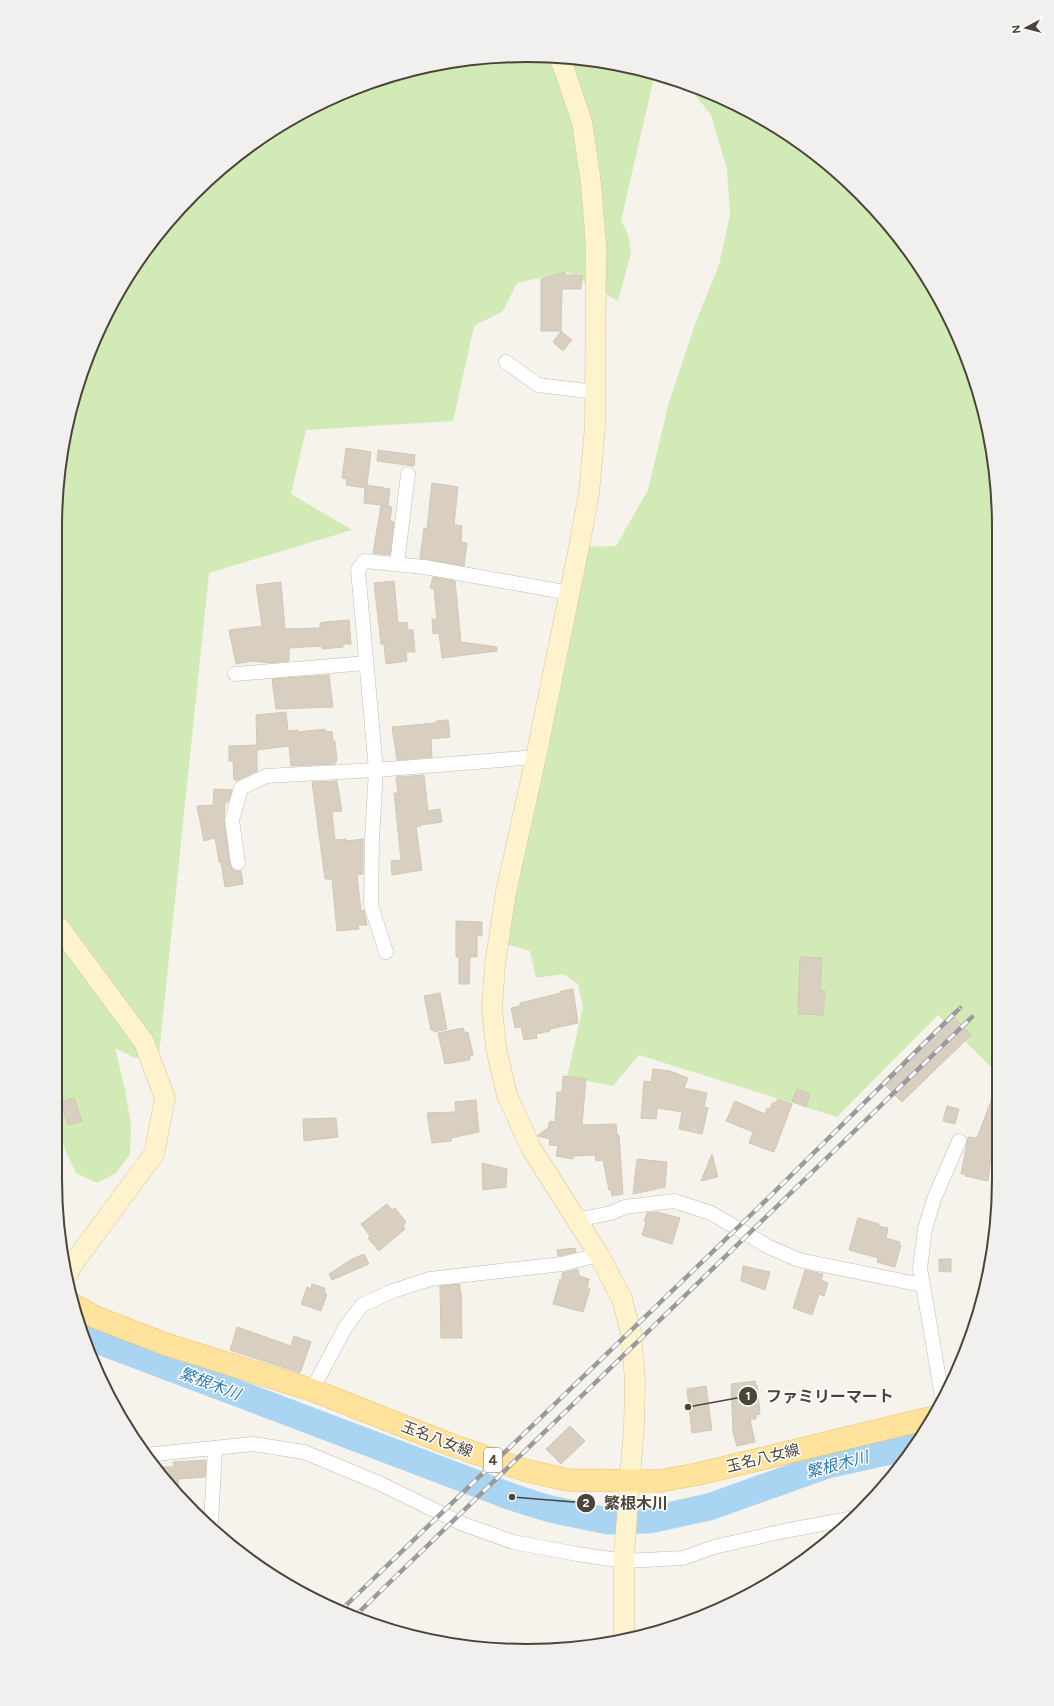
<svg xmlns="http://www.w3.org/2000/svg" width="1054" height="1706" font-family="Figtree,'Noto Sans JP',sans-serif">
  <rect width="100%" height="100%" fill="#f6f3ec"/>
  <g fill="#d2eab5">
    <path d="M558,56L655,73L621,221L628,234L631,253L618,301L567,272L517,283L503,311L474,326L453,421L306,430L291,494L352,530L209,573L159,1054L135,1058L115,1048L125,1089L131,1125L130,1154L116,1173L97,1183L76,1173L65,1150L59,1125V466L91,347L152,240L216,172L291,118L375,80L465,59Z"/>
    <path d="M687,85L736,104L814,152L882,216L936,291L983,405L998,496L996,1072L938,1015L837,1117L639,1055L613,1086L567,1077L583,1007L578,984L563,974L536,978L530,951L498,942L579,547L616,546L648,490L668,406L694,327L719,265L730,215L727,169L711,115Z"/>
  </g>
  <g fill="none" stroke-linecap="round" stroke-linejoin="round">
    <path stroke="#a9d4f2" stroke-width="27" d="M81,1334L512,1497L550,1509L608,1521L649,1520L709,1507L827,1465L913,1446"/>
  </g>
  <g fill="#d8cfc1" stroke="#d3c7b4">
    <path d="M565,272L566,275L582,276L581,289H562L561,331H541V279Z"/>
    <path d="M561,331L572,340L563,351L553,342Z"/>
    <path d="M346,448L371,452L367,485L390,489L388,506L364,503L365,488L346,485L347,479L342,478Z"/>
    <path d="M378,450L415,455L414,466L377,461Z"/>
    <path d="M432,483L458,487L454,525L462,526L461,542L467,543L464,566L420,558L424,528L427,529Z"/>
    <path d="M381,505L392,507L390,521L394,522L390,555L373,553Z"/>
    <path d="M433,577L455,581L461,642L497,647V651L442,658L439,633L433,634L432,619H437L434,589L430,588Z"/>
    <path d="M394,581L398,623L407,622L408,630H413L415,652H406L407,661L386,664L384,644H381L374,583Z"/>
    <path d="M281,582L285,629L320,628V623L325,622L349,620L351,644H343V647L322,649V646L289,648V661L270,663L252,661L236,664L229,630L262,626L256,585Z"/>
    <path d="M329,675L333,707L276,709L272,679Z"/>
    <path d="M286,712L288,731L298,730V732L325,729V731L332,732L333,741H335L337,761L335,762V764L291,766L289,746L257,750L256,715Z"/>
    <path d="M448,720L450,737L431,739L432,757L397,760L392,727L436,723V721Z"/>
    <path d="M257,745V771L238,780H234L233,761H229V746Z"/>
    <path d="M424,775L428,811L440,809L442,822L421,825V826L416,827L422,870L392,875L391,861L401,860L394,793H398L396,777Z"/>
    <path d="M337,781L342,811L332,812L335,840L346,839V841L363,839V874L357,875L361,911L364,910L367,925H358L359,929L337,931L332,879H325L312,782Z"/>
    <path d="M214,789L232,790L228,802H225L224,821L230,865L234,871H241L243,884L225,887L221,862H219L215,838L204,841L197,806L213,805Z"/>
    <path d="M456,921L482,922V936L477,935V957H470L469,984H459V957H456Z"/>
    <path d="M800,957L822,958L820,990L825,991L823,1015L798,1014Z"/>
    <path d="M573,989L578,1023L550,1029V1031L536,1034L537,1038L524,1040L521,1027L515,1028L511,1008L520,1006V1003L561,993V991Z"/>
    <path d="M440,993L447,1029L434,1032L433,1030H431L424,996Z"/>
    <path d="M951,1014L971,1035L902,1102L882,1082Z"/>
    <path d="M463,1028L465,1033L468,1032L473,1055L470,1056V1060L445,1064L438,1033Z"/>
    <path d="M653,1069L670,1071L688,1078L684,1088L707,1093L704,1107L708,1108L702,1134L679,1129L682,1112L657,1108L656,1119L641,1118L644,1081L651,1082Z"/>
    <path d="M563,1076L586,1079L582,1125L616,1124L617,1135H619L623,1194L612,1196L611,1190H609L603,1160L596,1161L595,1155L574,1156L573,1159L556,1156L558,1146L549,1145L550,1139L538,1136V1135L548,1128L550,1121L555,1122L557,1092H562Z"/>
    <path d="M797,1089L810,1094L806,1107L792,1101Z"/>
    <path d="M994,1093H996L995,1125L988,1181L965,1176L966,1174H961L968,1137L977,1138Z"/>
    <path d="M74,1098L82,1121L68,1125L61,1102Z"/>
    <path d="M778,1099L792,1104L774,1152L749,1143L753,1132L726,1121L735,1101L765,1114L767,1108L770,1109L772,1103H775Z"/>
    <path d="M476,1100L479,1132L451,1138V1141L432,1143L427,1113L456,1112L455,1102Z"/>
    <path d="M947,1106L959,1109L955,1124L943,1121Z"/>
    <path d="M336,1118L338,1137L304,1141L303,1119Z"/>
    <path d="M712,1154L718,1177L701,1181Z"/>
    <path d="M637,1159L667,1162L665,1187L633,1194Z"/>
    <path d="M482,1163L507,1169L506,1187L483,1190Z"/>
    <path d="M387,1204L392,1210L395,1208L406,1222L403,1226L405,1229L379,1251L368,1238L370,1236L361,1224Z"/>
    <path d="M657,1212L680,1218L672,1244L642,1235L646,1222L644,1221L647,1213Z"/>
    <path d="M858,1218L879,1224L878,1226L888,1228L886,1238L900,1242L899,1244L901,1245L895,1267L877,1262L878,1258L849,1250Z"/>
    <path d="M575,1248L576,1252L558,1256L557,1250Z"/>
    <path d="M364,1254L369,1264L332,1280L329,1274L352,1259Z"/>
    <path d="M939,1259H951V1272L939,1271Z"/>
    <path d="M743,1266L770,1272L765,1290L741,1281Z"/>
    <path d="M578,1269L579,1276L589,1279L587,1287L590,1289L583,1312L553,1304L560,1279L562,1281V1273Z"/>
    <path d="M805,1270L823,1274L821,1280L828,1283L824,1296L819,1294L812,1315L793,1308Z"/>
    <path d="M312,1284L325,1288L324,1293L327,1294L321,1311L301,1304L307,1287L311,1289Z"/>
    <path d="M460,1284V1291H461L462,1338H441L440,1286Z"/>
    <path d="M237,1327L291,1346L294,1336L311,1342L300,1373L230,1350Z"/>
    <path d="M755,1381L756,1385H757L760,1414L756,1415V1419H750L755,1442L737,1446L733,1432L731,1384Z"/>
    <path d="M706,1386L712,1430L692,1433L687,1389Z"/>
    <path d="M570,1426L585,1441L561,1464L546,1449Z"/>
    <path d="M206,1460L205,1477L178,1479L179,1492L153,1467H174L173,1462Z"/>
  </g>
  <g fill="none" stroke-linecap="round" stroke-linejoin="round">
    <defs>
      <g id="street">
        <path d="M506,362L538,385L595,392"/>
        <path d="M397,564L408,474"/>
        <path d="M235,674L366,663"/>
        <path d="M536,757L376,770L358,570L364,561L424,567L570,593"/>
        <path d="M238,863L232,820L241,788L266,776L376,770L372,838L371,905L386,952"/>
        <path d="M576,1220L611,1213L625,1207L674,1201L711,1213L769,1247L799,1260L922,1285"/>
        <path d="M312,1390L345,1328L362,1305L393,1291L430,1279L562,1264L599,1255"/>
        <path d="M942,1396L920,1268L925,1229L934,1199L959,1141"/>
        <path d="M145,1455L253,1444L304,1452L379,1483L463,1524L513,1542L577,1554L624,1561L683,1558L714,1547L784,1531L849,1519"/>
        <path d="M211,1524L215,1448"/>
      </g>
      <g id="secondary">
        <path d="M558,56L564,69L582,122L591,183L596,246L595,427L589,493L579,547L536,757L506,892L495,964L492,1008L496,1048L507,1095L531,1148L599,1255L622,1299L631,1333L635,1381L634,1427L624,1555V1639"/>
        <path d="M59,927L144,1042L165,1098L154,1154L75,1261L67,1275"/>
      </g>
      <path id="primary" d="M74,1305L95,1317L165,1344L312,1390L449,1444L524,1470L568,1480L660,1481L698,1474L930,1418"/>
    </defs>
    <use href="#street" stroke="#c2bbae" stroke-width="15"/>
    <use href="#secondary" stroke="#d6c79b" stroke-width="21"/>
    <use href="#primary" stroke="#e6c16a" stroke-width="23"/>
    <use href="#street" stroke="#fff" stroke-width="14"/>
    <use href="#secondary" stroke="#fff3cd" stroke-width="20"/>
    <use href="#primary" stroke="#ffe39c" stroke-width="22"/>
    <defs>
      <g id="rail">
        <path d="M340,1611L757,1209L960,1008"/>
        <path d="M354,1617L972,1017"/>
      </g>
    </defs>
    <use href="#rail" stroke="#9a9a9a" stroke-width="4.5"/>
    <use href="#rail" stroke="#fff" stroke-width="3" stroke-dasharray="9" stroke-linecap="butt"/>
  </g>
  <g text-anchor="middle" stroke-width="3" stroke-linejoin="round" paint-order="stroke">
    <rect fill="#fff" stroke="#817c74" stroke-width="1" x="484" y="1448" width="18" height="24" rx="3"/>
    <g font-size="14" font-weight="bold" fill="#4b4439">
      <text x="493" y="1465">4</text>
    </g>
    <g font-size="15" fill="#4b4439" stroke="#fff">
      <text transform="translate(437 1439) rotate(21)" y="5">玉名八女線</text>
      <text transform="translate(763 1458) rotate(-14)" y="5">玉名八女線</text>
    </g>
    <g font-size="16" font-style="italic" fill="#2e7ab2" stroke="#fff">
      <text transform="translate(210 1383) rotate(21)" y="6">繁根木川</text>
      <text transform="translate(837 1464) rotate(-15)" y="6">繁根木川</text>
    </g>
  </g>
  <path d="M0 0H1054V1706H0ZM527 62H527A465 465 0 0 1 992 527V1179A465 465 0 0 1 527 1644H527A465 465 0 0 1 62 1179V527A465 465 0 0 1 527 62Z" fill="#f1f0ef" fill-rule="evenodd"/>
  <path fill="none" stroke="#4b4439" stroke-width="2" d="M527 62H527A465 465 0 0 1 992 527V1179A465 465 0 0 1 527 1644H527A465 465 0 0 1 62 1179V527A465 465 0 0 1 527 62Z"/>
  <path fill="none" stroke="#4b4439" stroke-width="1.5" d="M688 1407L748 1396M512 1497L586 1503"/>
  <g fill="#4b4439" stroke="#fff" stroke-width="1.5">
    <circle cx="688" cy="1407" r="4"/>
    <circle cx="512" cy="1497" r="4"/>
    <circle cx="748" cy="1396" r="10"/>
    <circle cx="586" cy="1503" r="10"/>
  </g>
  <g font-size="12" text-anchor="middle" font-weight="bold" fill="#fff">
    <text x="748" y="1400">1</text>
    <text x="586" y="1507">2</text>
  </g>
  <g font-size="16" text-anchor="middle" font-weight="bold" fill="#4b4439" stroke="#fff" stroke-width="3" stroke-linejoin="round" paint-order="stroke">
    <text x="830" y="1402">ファミリーマート</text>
    <text x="636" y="1509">繁根木川</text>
  </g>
  <g transform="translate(1026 28) rotate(263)" stroke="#ffffff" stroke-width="3" paint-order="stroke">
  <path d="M0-3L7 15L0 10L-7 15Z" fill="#4b4439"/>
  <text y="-6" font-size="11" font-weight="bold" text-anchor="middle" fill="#4b4439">N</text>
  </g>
</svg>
